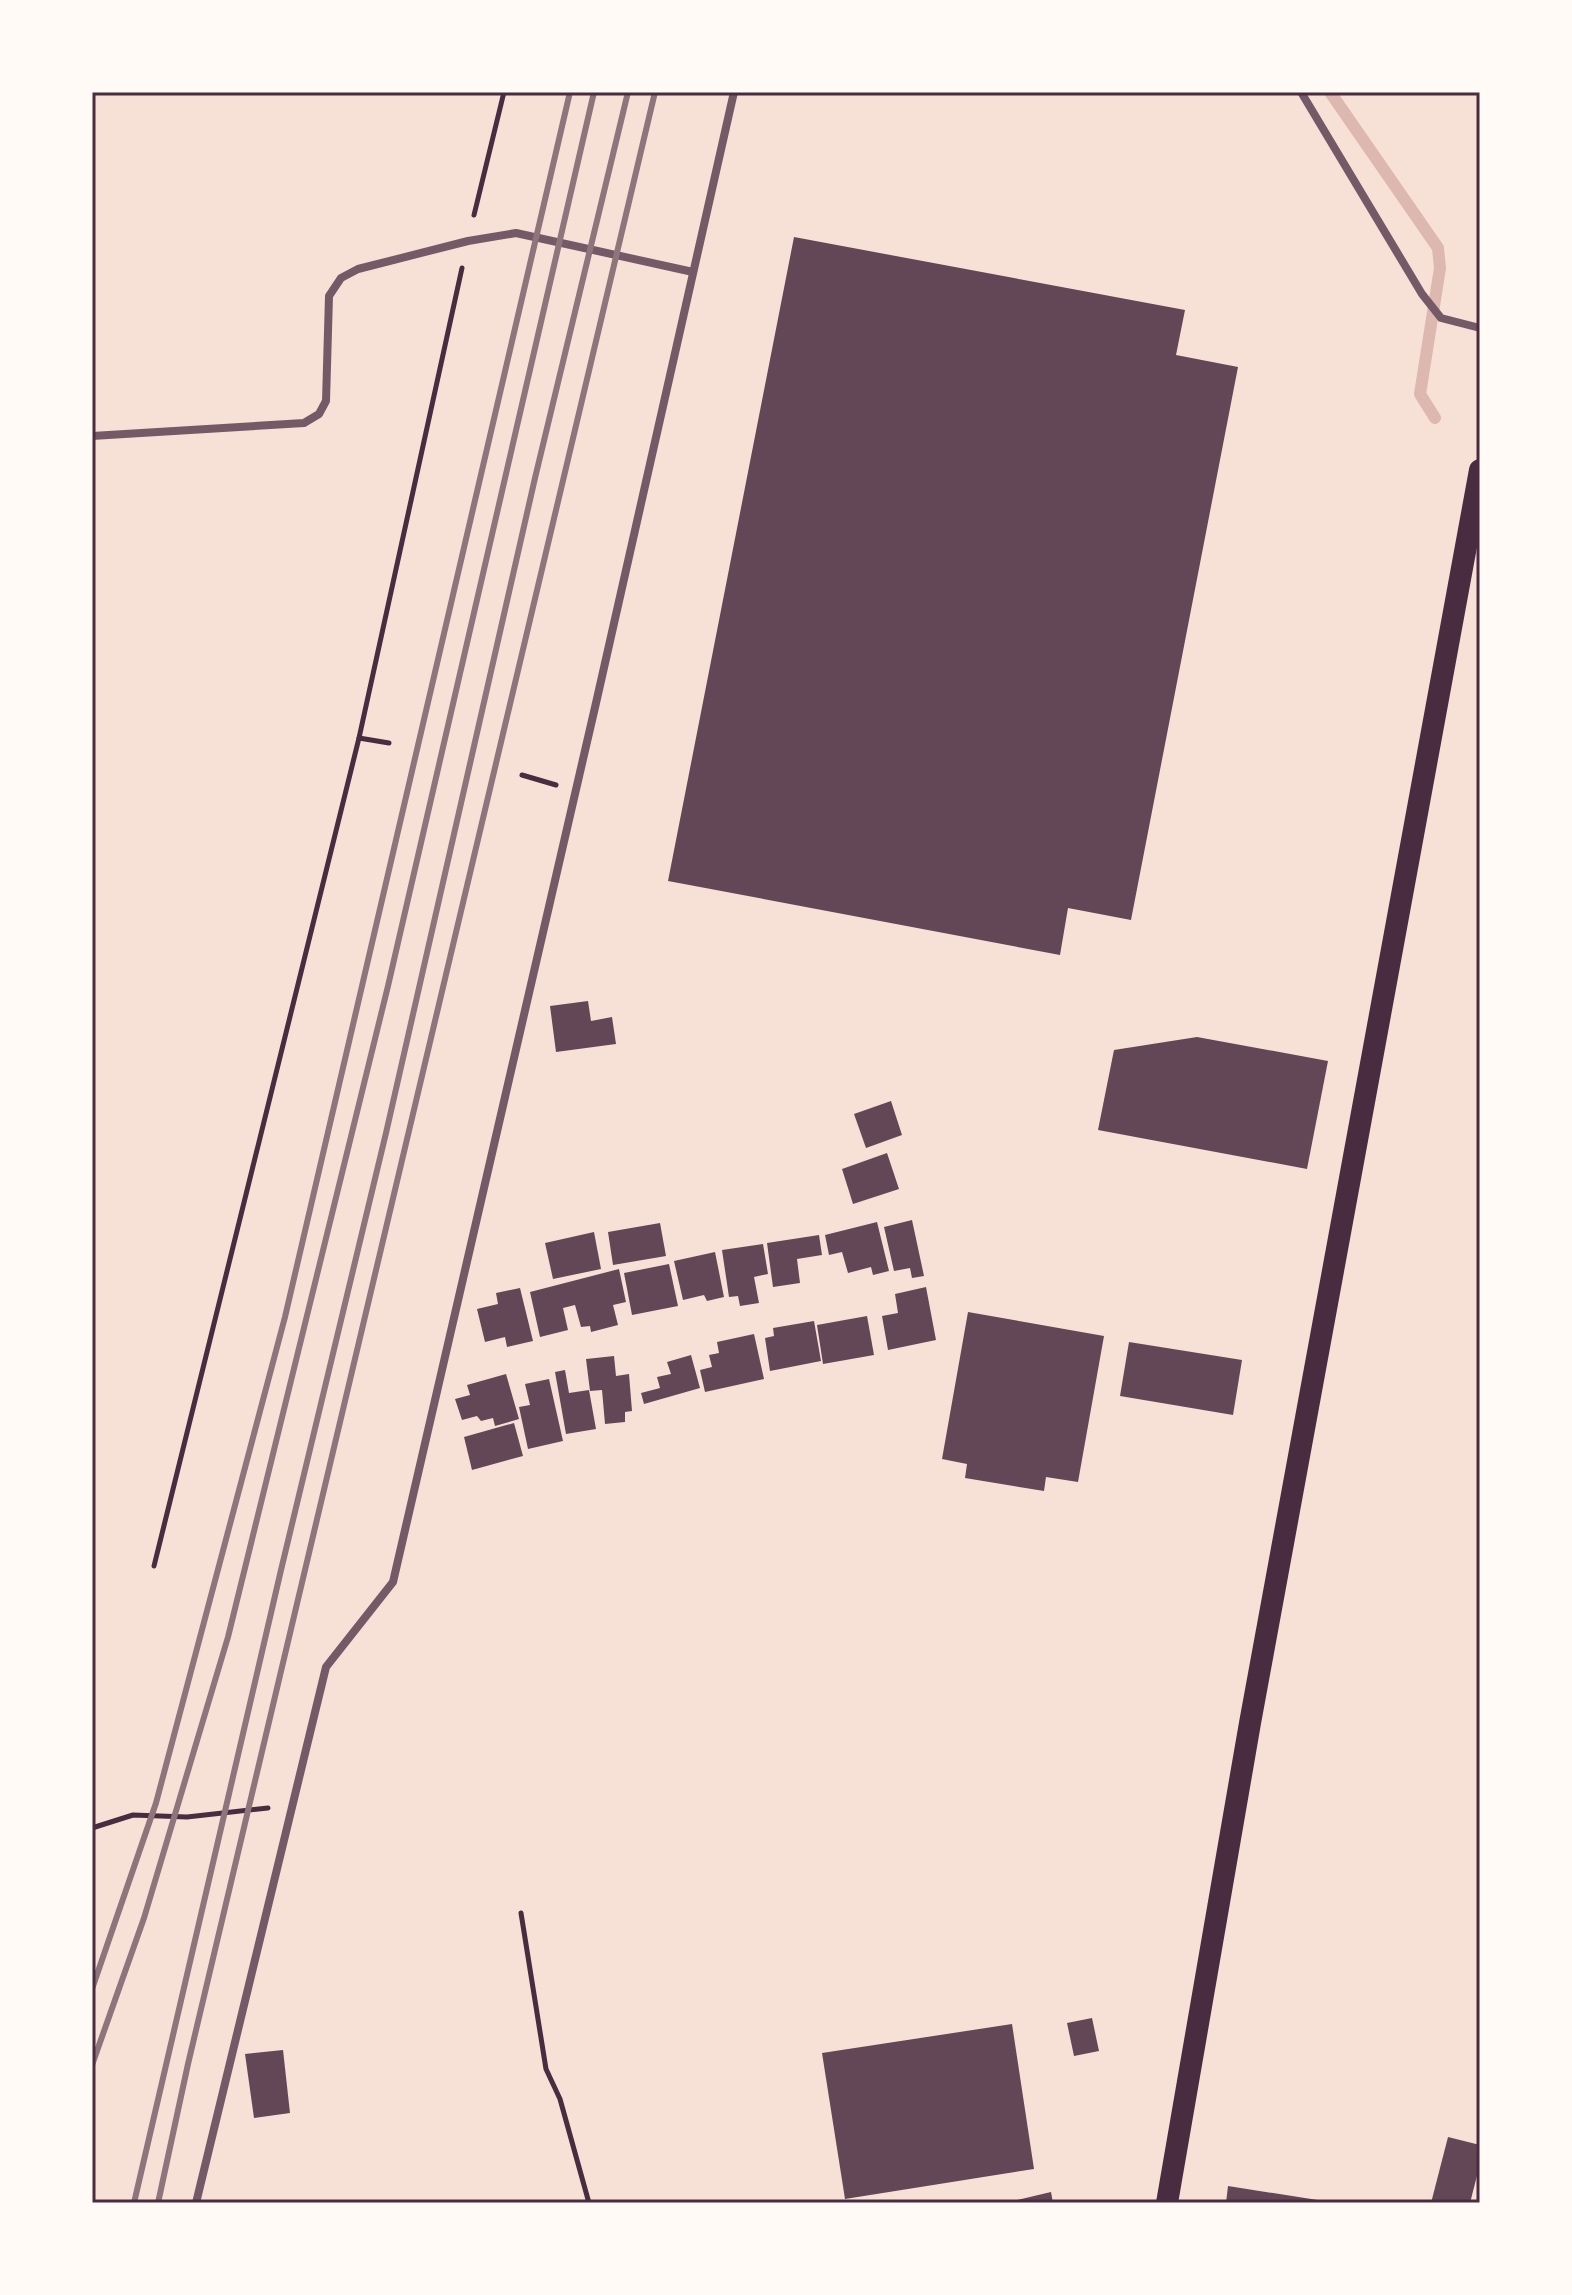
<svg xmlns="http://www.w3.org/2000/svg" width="1572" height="2295" font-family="'PT Sans Narrow',sans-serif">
  <rect width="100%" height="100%" fill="#f7e1d7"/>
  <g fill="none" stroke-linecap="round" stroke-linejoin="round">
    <path stroke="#dcb8b0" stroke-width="12" d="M1330,92L1438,248L1440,268L1420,394L1435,418"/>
  </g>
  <g fill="#644757">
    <path d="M794,237L1185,310L1176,355L1238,367L1131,920L1068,908L1060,955L668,881Z"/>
    <path d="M588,1001L591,1021L612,1017L616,1044L556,1052L550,1006Z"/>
    <path d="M1197,1037L1328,1061L1307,1169L1098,1130L1114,1050Z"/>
    <path d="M891,1101L902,1135L866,1148L854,1114Z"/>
    <path d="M887,1153L899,1189L853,1204L842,1169Z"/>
    <path d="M912,1220L924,1276L912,1278L910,1268L894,1271L884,1227Z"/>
    <path d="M877,1222L889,1271L873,1275L871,1267L848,1273L842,1252L829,1255L825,1235Z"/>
    <path d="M660,1223L666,1256L613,1265L608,1232Z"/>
    <path d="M594,1232L601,1269L553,1279L545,1243Z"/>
    <path d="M819,1235L822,1255L797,1259L800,1283L773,1287L767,1243Z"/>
    <path d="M763,1244L768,1274L754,1277L759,1303L740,1306L738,1296L729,1297L722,1250Z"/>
    <path d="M715,1252L724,1297L707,1301L704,1295L683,1300L674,1261Z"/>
    <path d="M669,1264L678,1306L632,1315L624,1273Z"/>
    <path d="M619,1269L626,1302L613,1305L618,1325L591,1332L590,1326L581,1327L575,1305L563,1308L568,1330L540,1337L530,1292Z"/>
    <path d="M926,1287L936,1340L888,1350L882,1316L898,1313L895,1294Z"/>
    <path d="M520,1288L533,1341L507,1347L505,1337L485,1342L477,1309L498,1304L496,1293Z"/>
    <path d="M968,1312L1104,1336L1078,1482L1046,1477L1044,1491L965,1478L967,1464L942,1459Z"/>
    <path d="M867,1316L874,1355L823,1364L817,1325Z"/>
    <path d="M814,1321L821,1361L770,1371L765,1338L774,1336L773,1328Z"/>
    <path d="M754,1334L764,1379L705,1392L700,1370L712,1367L709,1355L719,1353L717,1342Z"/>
    <path d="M1129,1342L1242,1360L1233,1415L1120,1396Z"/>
    <path d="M691,1355L700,1388L644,1404L641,1393L660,1388L657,1377L671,1374L667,1362Z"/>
    <path d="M614,1356L616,1376L629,1374L632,1411L625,1412V1422L605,1424L602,1390L590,1391L586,1359Z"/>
    <path d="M565,1370L569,1393L589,1390L596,1429L566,1434L555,1372Z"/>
    <path d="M506,1374L519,1419L495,1426L493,1418L481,1421L477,1416L462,1420L455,1399L470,1395L467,1385Z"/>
    <path d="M549,1379L563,1441L528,1449L519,1407L530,1405L525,1384Z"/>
    <path d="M514,1423L523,1456L472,1470L464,1437Z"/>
    <path d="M1092,2018L1099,2051L1074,2056L1067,2023Z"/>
    <path d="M1012,2024L1034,2169L845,2199L822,2053Z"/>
    <path d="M283,2050L290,2113L254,2118L245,2054Z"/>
    <path d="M1448,2137L1480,2145V2164L1470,2203H1431Z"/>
    <path d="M1228,2186L1324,2201V2203H1226Z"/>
    <path d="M1051,2192L1053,2203H1009V2202Z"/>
  </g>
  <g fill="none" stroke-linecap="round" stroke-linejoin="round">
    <g stroke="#4a2c40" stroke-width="5">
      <path d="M474,215L504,92"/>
      <path d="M389,743L359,738L462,268"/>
      <path d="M522,775L556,785"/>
      <path d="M154,1566L359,738"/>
      <path d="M92,1828L133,1815L187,1817L268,1808"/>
      <path d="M521,1913L546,2069L560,2099L589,2203"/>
    </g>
    <g stroke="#755966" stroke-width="8">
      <path d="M1301,92L1422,294L1441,318L1480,328"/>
      <path d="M92,436L304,423L319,414L326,401L329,296L341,278L358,269L468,241L516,233L693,272"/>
      <path d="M196,2203L326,1667L393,1582L596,703L734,92"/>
    </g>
    <path stroke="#4a2c40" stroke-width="22" d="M1167,2203L1250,1723L1480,470"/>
    <g stroke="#8f747c" stroke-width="6">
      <path d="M92,1989L156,1803L285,1317L570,92"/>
      <path d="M92,2065L144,1918L228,1637L388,986L594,92"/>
      <path d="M134,2203L281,1570L386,1133L535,478L628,92"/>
      <path d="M158,2203L188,2064L655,92"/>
    </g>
  </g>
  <rect width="1572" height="2295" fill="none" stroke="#fffaf5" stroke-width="188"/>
  <rect x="94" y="94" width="1384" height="2107" fill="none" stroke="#4a2c40" stroke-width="3"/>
</svg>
